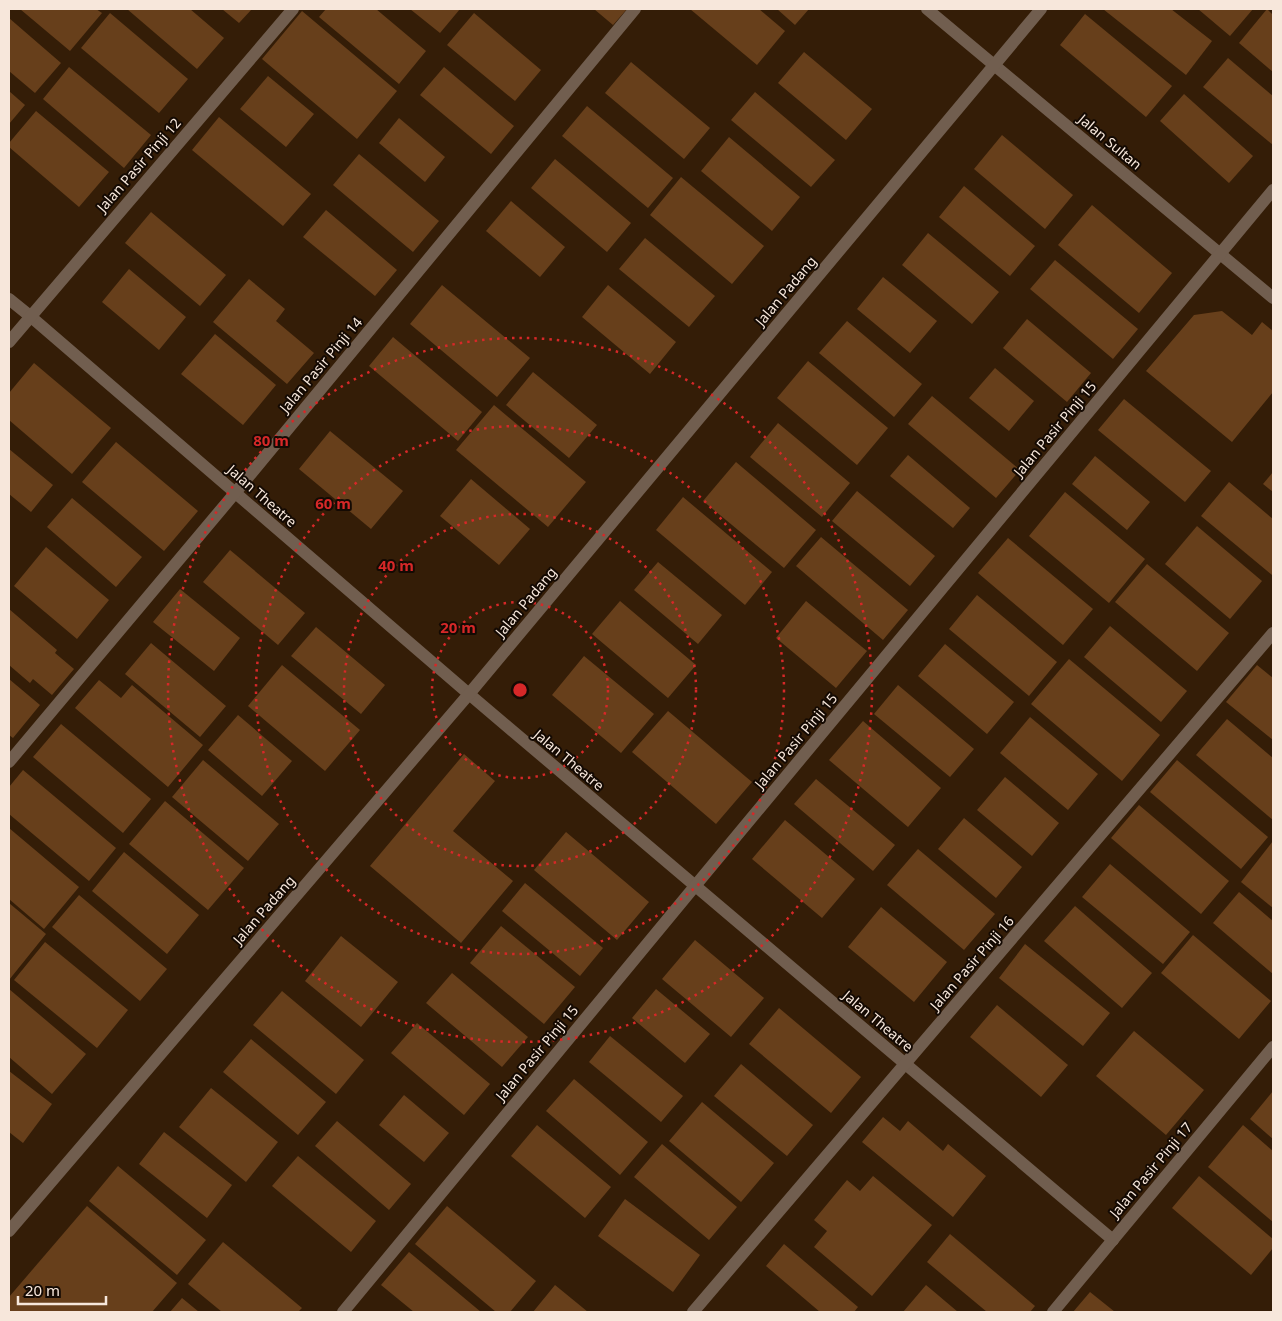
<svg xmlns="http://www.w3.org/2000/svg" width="1282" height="1321" font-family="'Noto Sans',sans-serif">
  <rect width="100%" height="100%" fill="#341d07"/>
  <g fill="#673f1b">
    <path d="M20,9H96L102,13L70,51Z"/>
    <path d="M127,9H190L224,38L197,69Z"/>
    <path d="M222,9H252L239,23Z"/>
    <path d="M326,9H376L426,51L399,84L319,17Z"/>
    <path d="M410,9H460L440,33Z"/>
    <path d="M594,9H627L613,25Z"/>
    <path d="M690,9H759L785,31L757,65Z"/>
    <path d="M777,9H809L795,25Z"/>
    <path d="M1103,9H1171L1212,41L1186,75Z"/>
    <path d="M1198,9H1253L1230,36Z"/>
    <path d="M1267,9L1273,15V72L1239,43Z"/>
    <path d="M302,11L397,91L357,139L262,59Z"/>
    <path d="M110,13L188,79L159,113L81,48Z"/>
    <path d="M474,13L541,70L515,101L447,45Z"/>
    <path d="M1085,14L1172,86L1146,117L1060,45Z"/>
    <path d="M9,18L61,63L35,93L9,71Z"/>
    <path d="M804,52L872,109L846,140L778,83Z"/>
    <path d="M1228,58L1273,96V145L1203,87Z"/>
    <path d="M631,62L710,128L684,159L605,93Z"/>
    <path d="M69,67L151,135L124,168L43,99Z"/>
    <path d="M444,67L514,126L491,154L420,95Z"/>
    <path d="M268,76L314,114L286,147L240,109Z"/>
    <path d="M9,91L25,105L9,124Z"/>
    <path d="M755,92L835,160L811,187L731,120Z"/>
    <path d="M1184,94L1253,156L1229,183L1160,121Z"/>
    <path d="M587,106L673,178L648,208L562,136Z"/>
    <path d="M36,111L109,172L79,207L9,147V143Z"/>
    <path d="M219,117L311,194L283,226L192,150Z"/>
    <path d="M399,118L445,157L425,182L379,143Z"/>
    <path d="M1002,135L1073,195L1045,229L974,169Z"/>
    <path d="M729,137L800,197L772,231L701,171Z"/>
    <path d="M359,154L439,221L413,252L333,185Z"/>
    <path d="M555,159L631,223L607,252L531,188Z"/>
    <path d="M681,177L764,246L732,284L650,215Z"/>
    <path d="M964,186L1035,246L1010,276L939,217Z"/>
    <path d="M511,201L565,247L540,277L486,231Z"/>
    <path d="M1092,205L1172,273L1139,313L1058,245Z"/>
    <path d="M326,210L397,270L375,296L303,237Z"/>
    <path d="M151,212L226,275L200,306L125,243Z"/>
    <path d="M928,233L999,292L972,324L902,265Z"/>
    <path d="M645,238L715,296L689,327L619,269Z"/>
    <path d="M1055,260L1138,329L1113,359L1030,289Z"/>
    <path d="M129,269L186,317L159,350L102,302Z"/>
    <path d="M883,277L937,321L910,353L857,309Z"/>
    <path d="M249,279L285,309L276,321L314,353L287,384L213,322Z"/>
    <path d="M442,285L530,358L497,397L410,324Z"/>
    <path d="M608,285L676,342L650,374L582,317Z"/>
    <path d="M1222,311L1252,335L1262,322L1273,331V348L1272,350L1273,352V392L1232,442L1146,371L1194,315Z"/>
    <path d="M1027,319L1091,373L1067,402L1003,348Z"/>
    <path d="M847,321L922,384L894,417L819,353Z"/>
    <path d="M215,334L276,385L243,425L181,374Z"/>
    <path d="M393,337L482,412L458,441L369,366Z"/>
    <path d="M808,361L888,428L857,465L777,398Z"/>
    <path d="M34,363L111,428L72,474L9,420V393Z"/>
    <path d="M995,368L1034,401L1009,431L969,398Z"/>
    <path d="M533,372L597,425L569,458L506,405Z"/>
    <path d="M932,396L1020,470L996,498L908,424Z"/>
    <path d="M1124,399L1211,471L1185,502L1098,430Z"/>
    <path d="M494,405L586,482L548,527L456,450Z"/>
    <path d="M778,423L850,483L822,517L750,457Z"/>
    <path d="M330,431L403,491L371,529L299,469Z"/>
    <path d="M116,442L198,511L164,551L82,482Z"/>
    <path d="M9,449L53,485L31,512L9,494Z"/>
    <path d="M908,455L970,508L953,528L890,476Z"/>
    <path d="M1095,456L1150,502L1127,530L1072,484Z"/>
    <path d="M736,462L816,530L784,568L703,501Z"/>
    <path d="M1273,472V492L1263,484Z"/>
    <path d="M471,479L530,529L499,565L440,516Z"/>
    <path d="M1229,482L1273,519V574L1272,575L1201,516Z"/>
    <path d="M857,491L935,556L910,586L832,521Z"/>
    <path d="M1065,492L1145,559L1109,603L1029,536Z"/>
    <path d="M683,497L772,572L745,605L656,530Z"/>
    <path d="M72,498L142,557L116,587L47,527Z"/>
    <path d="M1197,526L1262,581L1230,619L1165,564Z"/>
    <path d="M821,537L908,610L883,640L796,566Z"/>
    <path d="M1008,538L1093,609L1063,645L978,573Z"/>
    <path d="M46,547L109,600L77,639L14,586Z"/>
    <path d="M230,550L305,613L278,645L203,582Z"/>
    <path d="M658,562L722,615L698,644L634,590Z"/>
    <path d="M1147,564L1229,633L1197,671L1115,602Z"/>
    <path d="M180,589L240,638L214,671L153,622Z"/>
    <path d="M977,595L1057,662L1029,696L949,629Z"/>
    <path d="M620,601L696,665L668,698L592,634Z"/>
    <path d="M806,601L867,651L836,688L776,638Z"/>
    <path d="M9,609L57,650L55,653L74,669L52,695L33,679L30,683L9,665Z"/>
    <path d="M1110,626L1187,691L1161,722L1084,657Z"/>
    <path d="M316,627L385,685L361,714L291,656Z"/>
    <path d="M151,643L226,706L200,737L125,674Z"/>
    <path d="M945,644L1014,702L987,734L918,676Z"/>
    <path d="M584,656L654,714L621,753L552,695Z"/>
    <path d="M1069,659L1160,735L1122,781L1031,704Z"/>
    <path d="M282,665L360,730L325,771L248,706Z"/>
    <path d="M1257,665L1273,678V740L1226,702Z"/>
    <path d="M9,679L40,705L13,738L9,735Z"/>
    <path d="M99,680L121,698L132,685L203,745L168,787L75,708Z"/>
    <path d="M898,685L974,749L950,777L874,714Z"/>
    <path d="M668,711L752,782L716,824L632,752Z"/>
    <path d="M238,715L292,761L262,796L208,750Z"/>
    <path d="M1030,717L1098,774L1068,810L1000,753Z"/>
    <path d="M1227,719L1273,758V820L1196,755Z"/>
    <path d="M863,721L941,788L908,827L829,760Z"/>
    <path d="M61,724L151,799L123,833L33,757Z"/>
    <path d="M464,754L495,781L453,831L513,881L461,943L370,866Z"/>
    <path d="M203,760L279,824L248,861L172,797Z"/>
    <path d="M1177,760L1268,837L1241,869L1150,792Z"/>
    <path d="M23,770L116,848L89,881L9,814V787Z"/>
    <path d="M1005,777L1059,823L1032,856L977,810Z"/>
    <path d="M816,779L895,845L873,871L794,804Z"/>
    <path d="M165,801L244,868L208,910L129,844Z"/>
    <path d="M1139,805L1229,881L1201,914L1111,838Z"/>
    <path d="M964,818L1022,867L996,898L938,849Z"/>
    <path d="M785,820L855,879L822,918L752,859Z"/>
    <path d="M9,828L79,887L44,929L9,899Z"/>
    <path d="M566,832L649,902L617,940L534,870Z"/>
    <path d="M1273,841V908L1241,882Z"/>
    <path d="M918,849L995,914L964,950L887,885Z"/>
    <path d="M124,852L199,915L167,954L92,891Z"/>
    <path d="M1110,864L1190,932L1163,964L1082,897Z"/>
    <path d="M525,883L603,948L580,976L502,911Z"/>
    <path d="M1239,892L1273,921V974L1213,923Z"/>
    <path d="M79,895L167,969L140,1001L52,927Z"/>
    <path d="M9,903L46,934L9,980Z"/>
    <path d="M1075,906L1152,973L1122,1008L1044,941Z"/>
    <path d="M881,907L947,962L914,1002L848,947Z"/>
    <path d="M501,926L575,987L544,1024L470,963Z"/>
    <path d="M1193,935L1271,1001L1239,1039L1161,973Z"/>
    <path d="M341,936L398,982L361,1027L305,981Z"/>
    <path d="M695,940L764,998L731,1037L662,979Z"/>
    <path d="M45,942L128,1010L97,1048L14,980Z"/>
    <path d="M1025,944L1110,1013L1083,1046L999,978Z"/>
    <path d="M452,973L528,1037L502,1067L426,1003Z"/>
    <path d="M9,989L86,1054L52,1094L9,1057Z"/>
    <path d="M656,989L710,1034L685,1063L632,1018Z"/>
    <path d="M282,991L364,1060L336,1094L253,1025Z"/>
    <path d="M997,1005L1068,1065L1041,1097L970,1037Z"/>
    <path d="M779,1008L861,1077L831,1113L749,1044Z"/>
    <path d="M417,1023L490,1084L464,1115L391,1053Z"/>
    <path d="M1134,1031L1204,1090L1166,1135L1096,1076Z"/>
    <path d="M610,1036L683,1096L661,1122L589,1062Z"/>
    <path d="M251,1039L326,1102L298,1135L223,1072Z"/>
    <path d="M741,1064L813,1125L787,1156L714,1096Z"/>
    <path d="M9,1071L52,1104L23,1143L9,1132Z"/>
    <path d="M574,1079L648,1142L620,1175L546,1111Z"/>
    <path d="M211,1088L278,1142L246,1182L179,1127Z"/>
    <path d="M1273,1091V1139L1250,1119Z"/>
    <path d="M404,1095L449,1133L424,1162L379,1125Z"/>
    <path d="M702,1102L774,1163L741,1202L669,1141Z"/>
    <path d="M883,1117L900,1131L908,1121L943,1151L948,1144L986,1176L953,1217L862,1142Z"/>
    <path d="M337,1121L411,1184L389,1210L315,1146Z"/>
    <path d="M537,1125L611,1187L585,1218L511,1156Z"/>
    <path d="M1243,1125L1273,1151V1222L1208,1167Z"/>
    <path d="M164,1132L232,1185L207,1218L139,1164Z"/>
    <path d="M662,1144L737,1207L709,1240L634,1177Z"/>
    <path d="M298,1156L376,1221L351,1252L272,1186Z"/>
    <path d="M118,1166L206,1240L177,1275L89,1201Z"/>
    <path d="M873,1176L932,1225L872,1296L814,1247L827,1231L814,1220L847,1180L860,1191Z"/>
    <path d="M1199,1176L1273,1239V1248L1251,1275L1172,1208Z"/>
    <path d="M625,1199L700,1255L673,1292L598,1236Z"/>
    <path d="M87,1206L177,1283L152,1312H9V1297Z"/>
    <path d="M447,1206L536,1281L510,1312H496L415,1244Z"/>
    <path d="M950,1234L1035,1306L1030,1312H987L927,1262Z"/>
    <path d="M223,1242L302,1308L298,1312H222L188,1284Z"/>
    <path d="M784,1244L858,1307L854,1312H820L766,1266Z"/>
    <path d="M409,1252L481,1312H414L381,1285Z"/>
    <path d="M555,1285L588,1312H533Z"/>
    <path d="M926,1285L958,1312H903Z"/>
    <path d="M1090,1292L1115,1312H1073Z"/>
    <path d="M182,1298L199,1312H170Z"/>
  </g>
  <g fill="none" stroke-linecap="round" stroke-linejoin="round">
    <g stroke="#715e4f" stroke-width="12">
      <path d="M927,9L1273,298"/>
      <path d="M9,299L30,316L469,694L1113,1240"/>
      <path d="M9,342L293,9"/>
      <path d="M9,762L235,493L635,9"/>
      <path d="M9,1231L469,694L1041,9"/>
      <path d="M343,1312L695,886L1273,190"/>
      <path d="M693,1312L1273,633"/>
      <path d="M1053,1312L1273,1047"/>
    </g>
  </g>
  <g fill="none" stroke="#d62828" stroke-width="2.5" stroke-dasharray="2.5 5">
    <circle cx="520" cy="690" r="88"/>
    <circle cx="520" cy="690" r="176"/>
    <circle cx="520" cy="690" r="264"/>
    <circle cx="520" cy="690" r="352"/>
  </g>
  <g text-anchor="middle" stroke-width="4" stroke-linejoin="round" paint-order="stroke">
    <g font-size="14" fill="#f7e7db" stroke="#140a03">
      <text transform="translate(1110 142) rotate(40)" y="5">Jalan Sultan</text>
      <text transform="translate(139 165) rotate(-49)" y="5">Jalan Pasir Pinji 12</text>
      <text transform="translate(786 291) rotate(-50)" y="5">Jalan Padang</text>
      <text transform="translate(321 365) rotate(-50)" y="5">Jalan Pasir Pinji 14</text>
      <text transform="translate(1055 429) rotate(-50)" y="5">Jalan Pasir Pinji 15</text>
      <text transform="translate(262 496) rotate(41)" y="5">Jalan Theatre</text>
      <text transform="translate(526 602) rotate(-50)" y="5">Jalan Padang</text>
      <text transform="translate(796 741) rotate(-50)" y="5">Jalan Pasir Pinji 15</text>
      <text transform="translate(569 760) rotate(40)" y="5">Jalan Theatre</text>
      <text transform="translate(264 910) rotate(-49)" y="5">Jalan Padang</text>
      <text transform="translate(972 963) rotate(-49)" y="5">Jalan Pasir Pinji 16</text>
      <text transform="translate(878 1021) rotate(40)" y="5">Jalan Theatre</text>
      <text transform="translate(537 1053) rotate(-50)" y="5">Jalan Pasir Pinji 15</text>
      <text transform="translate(1151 1170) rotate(-50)" y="5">Jalan Pasir Pinji 17</text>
    </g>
  </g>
  <circle cx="520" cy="690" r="8" fill="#d62828" stroke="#140a03" stroke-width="2.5"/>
  <g font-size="15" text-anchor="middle" font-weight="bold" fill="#d62828" stroke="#140a03" stroke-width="4" stroke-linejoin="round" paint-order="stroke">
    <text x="271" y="446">80 m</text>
    <text x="333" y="509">60 m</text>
    <text x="396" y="571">40 m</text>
    <text x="458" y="633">20 m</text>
  </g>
  <rect width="1282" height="1321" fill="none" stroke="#f7e7db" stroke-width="20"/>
  <path d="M18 1296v8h88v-8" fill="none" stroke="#f7e7db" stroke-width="2.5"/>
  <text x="25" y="1296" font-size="15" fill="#f7e7db" stroke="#140a03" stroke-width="4" paint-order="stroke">20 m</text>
</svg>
